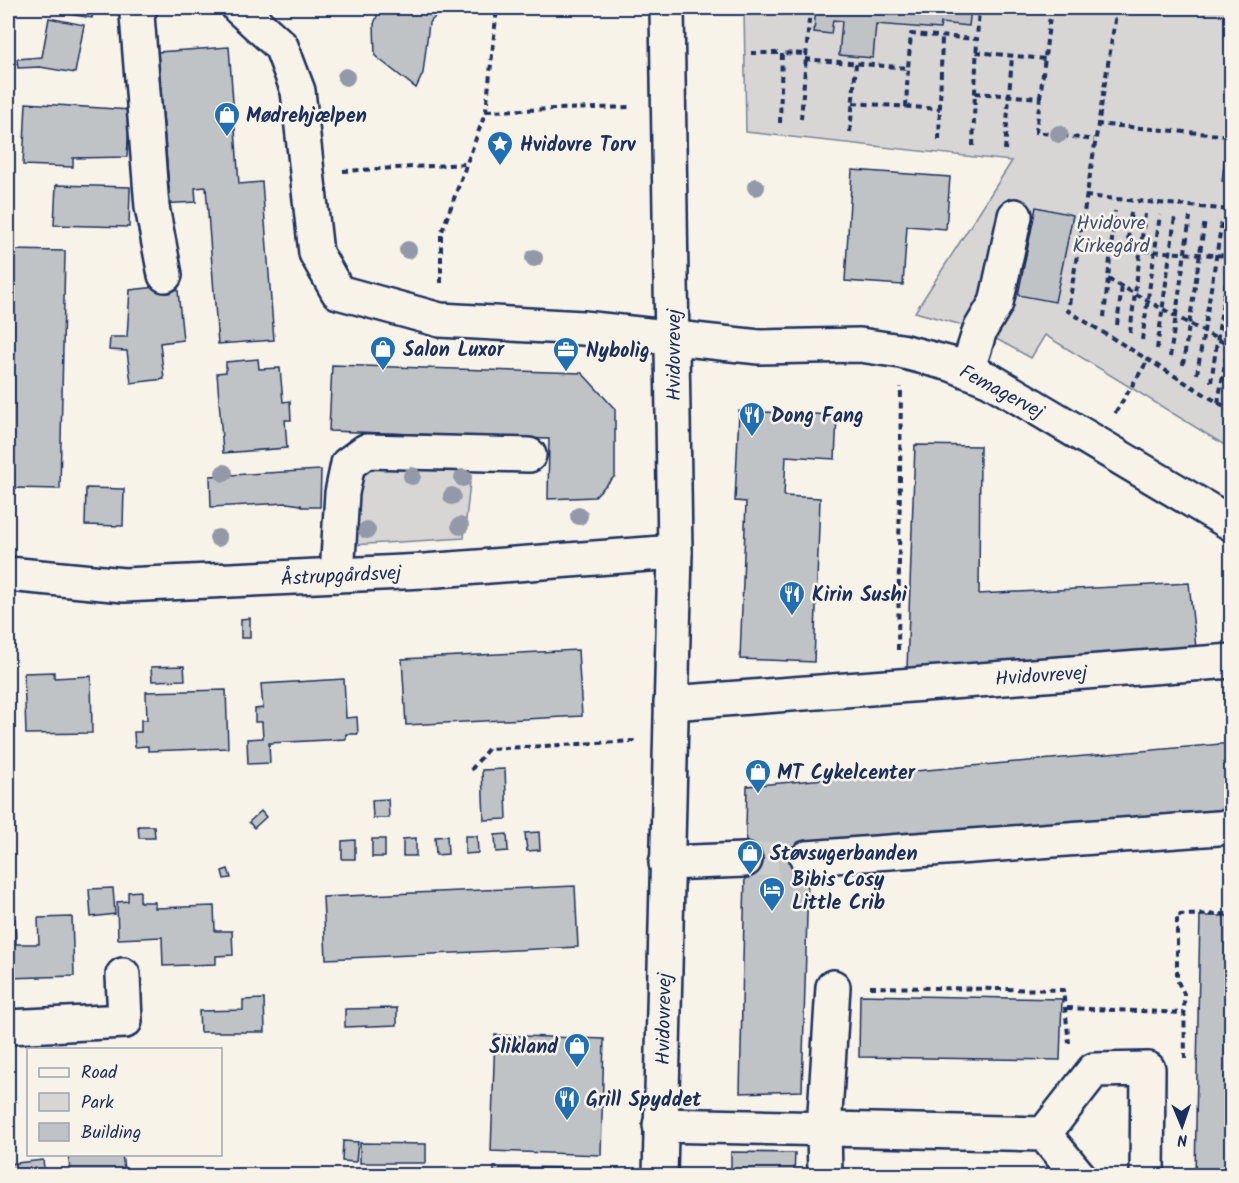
<svg xmlns="http://www.w3.org/2000/svg" width="1239" height="1183" font-family="Kalam,sans-serif">
  <rect width="100%" height="100%" fill="#f7f3e8"/>
  <filter id="ink" filterUnits="userSpaceOnUse"><feTurbulence type="fractalNoise" baseFrequency=".0167" numOctaves="2"/><feDisplacementMap in="SourceGraphic" scale="12" xChannelSelector="R" yChannelSelector="G"/><feConvolveMatrix kernelMatrix="1 2 1 2 8 2 1 2 1" color-interpolation-filters="sRGB"/></filter>
  <g filter="url(#ink)">
    <g fill="#d7d6d4" stroke="#798299" stroke-width="1.5">
      <path d="M744,8H1231V449L1045,335L1031,358L980,330L915,312L1012,161L746,132Z"/>
      <path d="M376,463L472,464L464,538L352,545L358,474Z"/>
    </g>
    <g fill="#c0c3c5" stroke="#1b2f5e" stroke-width="1.5">
      <path d="M32,8H94L92,18Z"/>
      <path d="M380,8H451L438,14L429,23L423,73L416,88L375,56L374,24Z"/>
      <path d="M816,8H971L969,26L941,23L940,29L876,24L873,58L839,55L842,21L833,20L831,34L814,32Z"/>
      <path d="M49,18L84,25L75,73L40,67L18,68L17,59L42,57Z"/>
      <path d="M229,47L239,184L262,182L274,340L218,344L206,187L195,188L196,202L160,204V190L169,189L158,52Z"/>
      <path d="M26,103L130,110L127,157L73,158V167L23,165Z"/>
      <path d="M1225,156L1232,157V182L1222,181Z"/>
      <path d="M852,170L950,177L946,229L907,226L903,285L845,281Z"/>
      <path d="M56,185L130,187L129,227L54,225Z"/>
      <path d="M1036,207L1073,215L1055,302L1018,295Z"/>
      <path d="M8,250L65,251L60,489L14,488L13,513H8Z"/>
      <path d="M177,281L183,340L160,343L164,379L131,383L127,351L109,350L110,337H127L130,290L157,287Z"/>
      <path d="M258,359L259,369L280,368L283,402L290,401L291,420H285L287,448L223,453L217,373L226,372V362Z"/>
      <path d="M332,365L582,373L615,409V476L594,497L548,499L549,439L329,431Z"/>
      <path d="M739,411L837,415L835,459L786,456L784,496L820,498L814,662L740,659L746,502L735,501Z"/>
      <path d="M915,445L980,446L979,594L1189,583L1196,648L907,669Z"/>
      <path d="M321,470L320,507H302L301,505L287,503L211,507L210,476Z"/>
      <path d="M86,488L124,489L123,526L85,525Z"/>
      <path d="M250,618V638H241V619Z"/>
      <path d="M578,650L582,716L406,725L402,659Z"/>
      <path d="M184,666L185,680L152,681L151,667Z"/>
      <path d="M54,672V678L91,676L92,733L26,734L24,673Z"/>
      <path d="M344,679L346,718L357,717L358,734H346V739L269,743L270,763L248,764L247,739L263,738L262,722H255V709L263,708L261,684Z"/>
      <path d="M226,690L228,748L148,751V746L135,747L134,732H141V720H147L146,692Z"/>
      <path d="M1232,743V809L809,844L802,1091L740,1093L747,786Z"/>
      <path d="M505,769L507,819L484,820L482,770Z"/>
      <path d="M388,799L389,818H373L372,800Z"/>
      <path d="M261,811L266,817L254,828L249,822Z"/>
      <path d="M138,826H154L155,838H139Z"/>
      <path d="M539,832L540,850L527,851L525,833Z"/>
      <path d="M507,834L508,851L496,852L495,835Z"/>
      <path d="M447,836L448,854L436,855L435,837Z"/>
      <path d="M465,836H477L478,853L465,854Z"/>
      <path d="M416,838V856H403V839Z"/>
      <rect x="372" y="839" width="13" height="18"/>
      <path d="M355,840V859H342V841Z"/>
      <path d="M228,869L231,878L224,879L222,871Z"/>
      <path d="M575,886L578,947L326,959L323,897Z"/>
      <path d="M113,888L115,914L91,917L89,889Z"/>
      <path d="M140,891V902H155V908L214,906L215,931H232L233,955L216,956V964L163,966L162,937L118,939L117,902L128,901V892Z"/>
      <path d="M1200,916H1232V1176H1195Z"/>
      <path d="M72,917L74,976L8,978V919H15L16,944H39L38,918Z"/>
      <path d="M860,995L1062,999L1060,1060L859,1057Z"/>
      <path d="M264,999L265,1032H200L199,1011L243,1010V1000Z"/>
      <path d="M397,1008V1025L345,1027V1009Z"/>
      <path d="M495,1035L604,1039L601,1155L491,1151Z"/>
      <path d="M343,1141L358,1142L356,1162L342,1161Z"/>
      <path d="M360,1143L426,1144V1163H360Z"/>
      <path d="M731,1152L795,1153L794,1176H731Z"/>
      <path d="M68,1154H122L125,1176H71Z"/>
      <path d="M43,1160L45,1176H8V1164Z"/>
      <path d="M494,1167L602,1168V1176H494Z"/>
    </g>
    <g fill="none" stroke-linecap="round" stroke-linejoin="round">
      <path stroke="#cbcccc" stroke-width="33" stroke-dasharray="33 16" stroke-linecap="butt" d="M745,860L807,858"/>
      <defs>
        <g id="minor">
          <path d="M140,8L137,15L152,207L165,275"/>
          <path d="M239,8L281,46L298,91L316,253L338,292L440,320L583,328L759,347L860,345L901,351L951,364L990,380L1232,524"/>
          <path d="M967,371L980,330L996,303L1015,216"/>
          <path d="M8,574L124,585L424,571L675,552"/>
          <path d="M337,575L342,493L348,464L366,451L529,455"/>
          <path d="M671,703L1232,661"/>
          <path d="M807,858L1232,827"/>
          <path d="M666,863L745,860"/>
          <path d="M8,1027L125,1021L123,975"/>
          <path d="M660,1125L1044,1134L1079,1176"/>
          <path d="M1044,1134L1094,1070L1148,1069L1147,1176"/>
          <path d="M660,1176L675,552L667,8"/>
          <path d="M825,1176L824,1129L833,987"/>
        </g>
      </defs>
      <use href="#minor" stroke="#1b2f5e" stroke-width="38"/>
      <g stroke="#1b2f5e" stroke-width="4" stroke-dasharray="6 4.5" stroke-linecap="butt">
        <path d="M1117,8L1068,311L1232,411"/>
        <path d="M976,52L1045,59"/>
        <path d="M751,53H782"/>
        <path d="M805,59L908,68L911,34L977,39L979,8"/>
        <path d="M975,93L1040,98L1036,132L1094,140"/>
        <path d="M1040,98L1051,8"/>
        <path d="M853,103L940,109"/>
        <path d="M906,107L908,68"/>
        <path d="M486,111L632,107"/>
        <path d="M801,119L810,8"/>
        <path d="M780,123L782,53L806,54"/>
        <path d="M1096,124L1232,136"/>
        <path d="M850,132L856,64"/>
        <path d="M939,140L942,37"/>
        <path d="M973,146L977,39"/>
        <path d="M1005,150L1012,56"/>
        <path d="M343,171L466,164"/>
        <path d="M1085,196L1232,210"/>
        <path d="M1112,249L1231,256"/>
        <path d="M1127,250L1131,212"/>
        <path d="M1108,279L1228,345"/>
        <path d="M441,283V234L486,111L497,8"/>
        <path d="M1104,317L1115,211"/>
        <path d="M1117,325L1122,286"/>
        <path d="M1130,333L1145,214"/>
        <path d="M1142,340L1160,215"/>
        <path d="M1157,349L1175,217"/>
        <path d="M1170,357L1190,217"/>
        <path d="M1183,365L1205,220"/>
        <path d="M1197,374L1222,221"/>
        <path d="M1211,382L1232,242"/>
        <path d="M1218,403L1232,324"/>
        <path d="M1115,413L1148,360"/>
        <path d="M898,650L901,387"/>
        <path d="M471,770L488,749L635,741"/>
        <path d="M870,987L1063,990L1069,1043"/>
        <path d="M1067,1008L1186,1013"/>
        <path d="M1185,1059L1184,994L1177,980V915L1232,914"/>
      </g>
      <use href="#minor" stroke="#f7f3e8" stroke-width="33"/>
    </g>
    <g fill="#9399a9">
      <circle cx="346" cy="77" r="9"/>
      <circle cx="1059" cy="134" r="9"/>
      <circle cx="756" cy="187" r="9"/>
      <circle cx="408" cy="250" r="9"/>
      <circle cx="534" cy="258" r="9"/>
      <circle cx="224" cy="473" r="9"/>
      <circle cx="412" cy="476" r="9"/>
      <circle cx="463" cy="478" r="9"/>
      <circle cx="452" cy="496" r="9"/>
      <circle cx="579" cy="516" r="9"/>
      <circle cx="460" cy="526" r="9"/>
      <circle cx="367" cy="530" r="9"/>
      <circle cx="218" cy="538" r="9"/>
    </g>
  </g>
  <defs>
    <symbol id="shop-pin" viewBox="-11 -11 22 30"><path d="M0 17L-7.5 6A9.5 9.5 0 1 1 7.5 6Z" fill="#1f6fb2" stroke="#f7f3e8"/><path d="M-5-2.5h2.3a2.7 3.5 0 0 1 5.4 0H5L5.5 6h-11ZM-1.5-2.5h3a1.5 2.3 0 0 0-3 0Z" fill="#fff"/></symbol>
    <symbol id="sight-pin" viewBox="-11 -11 22 30"><path d="M0 17L-7.5 6A9.5 9.5 0 1 1 7.5 6Z" fill="#1f6fb2" stroke="#f7f3e8"/><path d="M0-6L1.8-2.2L6-1.7L2.9 1.2L3.7 5.4L0 3.3L-3.7 5.4L-2.9 1.2L-6-1.7L-1.8-2.2Z" fill="#fff"/></symbol>
    <symbol id="office-pin" viewBox="-11 -11 22 30"><path d="M0 17L-7.5 6A9.5 9.5 0 1 1 7.5 6Z" fill="#1f6fb2" stroke="#f7f3e8"/><path d="M-6-3h4V-5.5h4V-3h4V5H-6ZM-1-4.5V-3h2v-1.5ZM-6 0V1H6V0Z" fill="#fff"/></symbol>
    <symbol id="restaurant-pin" viewBox="-11 -11 22 30"><path d="M0 17L-7.5 6A9.5 9.5 0 1 1 7.5 6Z" fill="#1f6fb2" stroke="#f7f3e8"/><path d="M-5-6h1v4h1v-4h1v4h1v-4h1v5L-1.5 .5V6h-2V.5L-5-1ZM5-6V6H3V1.5H1.5Q1.5-4 5-6Z" fill="#fff"/></symbol>
    <symbol id="hotel-pin" viewBox="-11 -11 22 30"><path d="M0 17L-7.5 6A9.5 9.5 0 1 1 7.5 6Z" fill="#1f6fb2" stroke="#f7f3e8"/><path d="M-6-4.5h1.5V1H6V5H4.5V3h-9V5H-6ZM-4 0a1.8 1.8 0 1 1 3.6 0ZM.5 0V-2.5h3Q6-2.5 6 0Z" fill="#fff"/></symbol>
  </defs>
  <g fill-rule="evenodd">
    <use href="#shop-pin" x="212" y="100" width="30" height="40"/>
    <use href="#sight-pin" x="485" y="129" width="30" height="40"/>
    <use href="#shop-pin" x="368" y="334" width="30" height="40"/>
    <use href="#office-pin" x="551" y="335" width="30" height="40"/>
    <use href="#restaurant-pin" x="737" y="400" width="30" height="40"/>
    <use href="#restaurant-pin" x="777" y="579" width="30" height="40"/>
    <use href="#shop-pin" x="743" y="757" width="30" height="40"/>
    <use href="#shop-pin" x="735" y="838" width="30" height="40"/>
    <use href="#hotel-pin" x="757" y="875" width="30" height="40"/>
    <use href="#shop-pin" x="562" y="1031" width="30" height="40"/>
    <use href="#restaurant-pin" x="552" y="1084" width="30" height="40"/>
  </g>
  <g text-anchor="middle" stroke-width="5" stroke-linejoin="round" paint-order="stroke">
    <g font-size="20" font-weight="bold" fill="#1b2f5e" stroke="#f7f3e8" text-anchor="start">
      <text x="246" y="122">Mødrehjælpen</text>
      <text x="520" y="151">Hvidovre Torv</text>
      <text x="403" y="356">Salon Luxor</text>
      <text x="586" y="357">Nybolig</text>
      <text x="771" y="422">Dong Fang</text>
      <text x="812" y="601">Kirin Sushi</text>
      <text x="777" y="779">MT Cykelcenter</text>
      <text x="770" y="860">Støvsugerbanden</text>
      <text x="792" y="886">Bibis Cosy<tspan x="792" dy="23">Little Crib</tspan></text>
      <text x="558" y="1053" text-anchor="end">Slikland</text>
      <text x="586" y="1106">Grill Spyddet</text>
    </g>
    <g font-size="20" fill="#415076" stroke="#f7f3e8">
      <text x="1111" y="229">Hvidovre<tspan x="1111" dy="23">Kirkegård</tspan></text>
    </g>
    <g font-size="20" fill="#1b2f5e" stroke="#f7f3e8">
      <text transform="translate(673 355) rotate(-90)" y="7">Hvidovrevej</text>
      <text transform="translate(1002 391) rotate(28)" y="7">Femagervej</text>
      <text transform="translate(341 575) rotate(-3)" y="7">Åstrupgårdsvej</text>
      <text transform="translate(1041 675) rotate(-4)" y="7">Hvidovrevej</text>
      <text transform="translate(663 1019) rotate(-89)" y="7">Hvidovrevej</text>
    </g>
  </g>
  <rect width="1239" height="1183" fill="none" stroke="#f7f3e8" stroke-width="30"/>
  <rect x="15" y="15" width="1209" height="1153" fill="none" stroke="#1b2f5e" stroke-width="2" filter="url(#ink)"/>
  <rect x="27" y="1048" width="195" height="108" fill="#f7f3e8" stroke="#9fa5b1" stroke-width="1.5"/>
  <rect x="39" y="1068" width="30" height="9" fill="#f7f3e8" stroke="#9fa5b1" stroke-width="1.5"/>
  <text x="81" y="1078" font-size="18" fill="#1b2f5e">Road</text>
  <rect x="39" y="1093" width="30" height="18" fill="#d7d6d4" stroke="#9fa5b1" stroke-width="1.5"/>
  <text x="81" y="1108" font-size="18" fill="#1b2f5e">Park</text>
  <rect x="39" y="1123" width="30" height="18" fill="#c0c3c5" stroke="#9fa5b1" stroke-width="1.5"/>
  <text x="81" y="1138" font-size="18" fill="#1b2f5e">Building</text>
  <g transform="translate(1182 1126) rotate(178)" stroke="#f7f3e8" stroke-width="4.5" paint-order="stroke">
  <path d="M0-4.5L10 22L0 15L-10 22Z" fill="#1b2f5e"/>
  <text y="-9" font-size="16" font-weight="bold" text-anchor="middle" fill="#1b2f5e">N</text>
  </g>
</svg>
